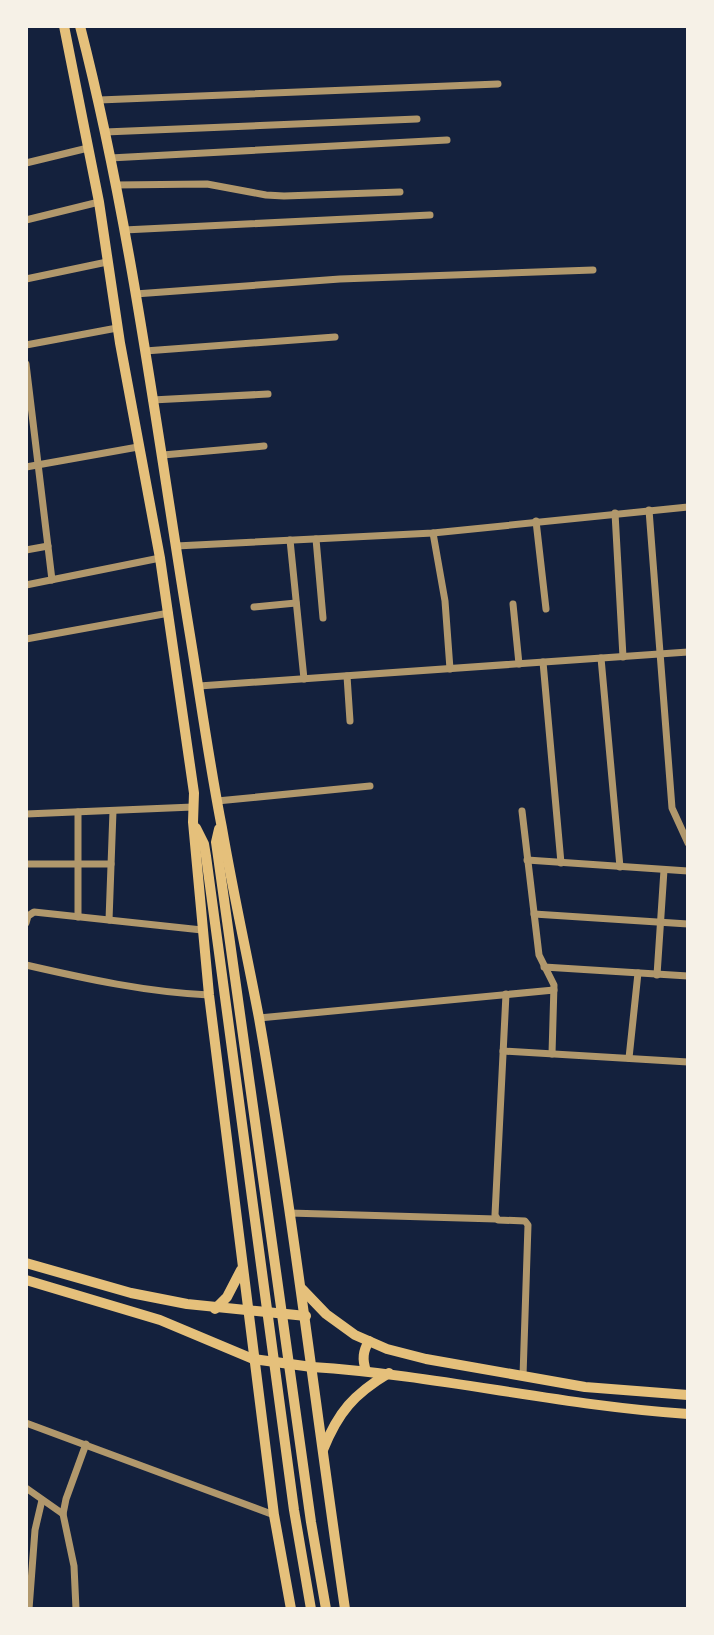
<svg xmlns="http://www.w3.org/2000/svg" width="714" height="1635" font-family="Rubik,sans-serif">
  <rect width="100%" height="100%" fill="#14213d"/>
  <g fill="none" stroke-linecap="round" stroke-linejoin="round">
    <g stroke="#b1986c" stroke-width="7">
      <path d="M99,100L498,84"/>
      <path d="M105,132L417,119"/>
      <path d="M110,158L447,140"/>
      <path d="M26,163L88,148"/>
      <path d="M115,185L207,184L266,195L284,196L400,192"/>
      <path d="M26,220L99,202"/>
      <path d="M124,230L430,215"/>
      <path d="M26,279L107,262"/>
      <path d="M135,294L340,279L593,270"/>
      <path d="M26,345L117,328"/>
      <path d="M145,351L335,337"/>
      <path d="M26,364L52,580"/>
      <path d="M152,400L268,394"/>
      <path d="M163,455L264,446"/>
      <path d="M26,467L138,447"/>
      <path d="M649,510L672,808L688,843"/>
      <path d="M615,513L623,657"/>
      <path d="M536,521L546,609"/>
      <path d="M433,533L445,601L450,669"/>
      <path d="M316,539L323,618"/>
      <path d="M290,540L304,679"/>
      <path d="M176,546L433,533L688,507"/>
      <path d="M26,550L48,546"/>
      <path d="M26,585L160,558"/>
      <path d="M513,604L519,664"/>
      <path d="M254,607L296,603"/>
      <path d="M26,639L169,613"/>
      <path d="M601,658L620,867"/>
      <path d="M543,662L561,863"/>
      <path d="M347,676L350,721"/>
      <path d="M199,686L688,652"/>
      <path d="M217,801L370,786"/>
      <path d="M522,811L539,955L554,985L552,1054"/>
      <path d="M78,812V917"/>
      <path d="M26,814L193,807"/>
      <path d="M527,860L688,871"/>
      <path d="M26,864H111"/>
      <path d="M534,914L688,924"/>
      <path d="M109,920L113,811"/>
      <path d="M26,923L28,916L34,912L202,930"/>
      <path d="M26,965C87,979 146,992 209,995"/>
      <path d="M544,967L688,976"/>
      <path d="M657,975L664,870"/>
      <path d="M506,994L495,1215L498,1220L525,1221L528,1225L523,1376"/>
      <path d="M259,1018L554,990"/>
      <path d="M503,1051L688,1062"/>
      <path d="M629,1058L638,973"/>
      <path d="M289,1213L496,1219"/>
      <path d="M26,1423L274,1515"/>
      <path d="M26,1488L63,1514"/>
      <path d="M29,1609L35,1530L42,1500"/>
      <path d="M76,1609L74,1566L63,1514L66,1499L86,1444"/>
    </g>
    <g stroke="#e5c07b" stroke-width="10">
      <path d="M26,1263L131,1293L187,1304L306,1316"/>
      <path d="M26,1280L160,1320L253,1359L312,1367"/>
    </g>
    <g stroke="#e5c07b" stroke-width="10">
      <path d="M64,26L99,202L120,343L160,558L194,793L193,822L209,995L274,1515L291,1609"/>
      <path d="M80,26C131,224 156,428 189,629C200,695 209,762 222,828C233,892 247,955 259,1018C293,1214 316,1412 345,1609"/>
      <path d="M196,828L204,844L206,856L294,1510L311,1609"/>
      <path d="M219,829L216,842L311,1522L326,1609"/>
      <path d="M302,1289L326,1314L355,1335L387,1349L426,1359L585,1387L688,1395"/>
      <path d="M215,1309L227,1297L241,1270"/>
      <path d="M312,1367C438,1375 562,1406 688,1414"/>
      <path d="M366,1371C362,1359 363,1351 369,1341"/>
      <path d="M323,1450C338,1412 354,1394 389,1373"/>
    </g>
  </g>
  <rect width="714" height="1635" fill="none" stroke="#f6f1e7" stroke-width="56"/>
</svg>
